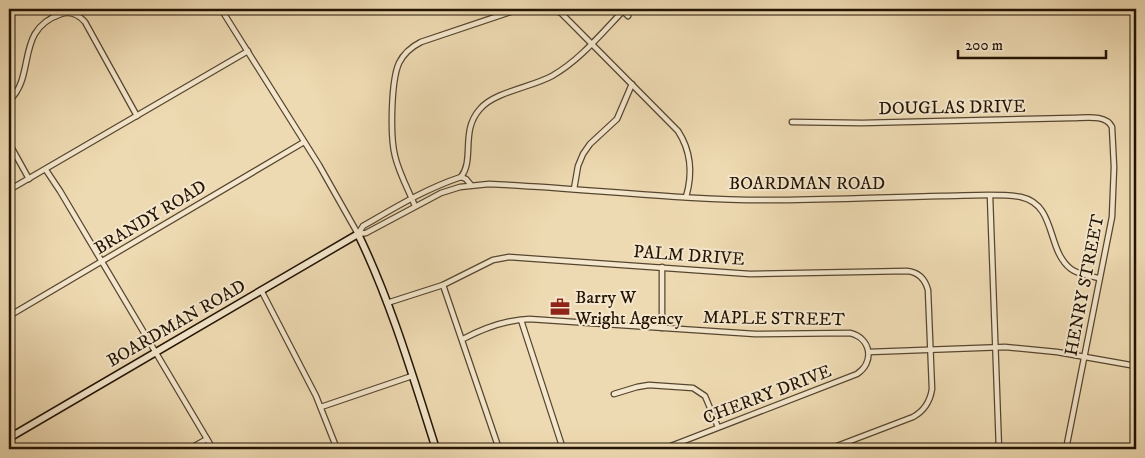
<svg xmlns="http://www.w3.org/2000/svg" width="1145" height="458" font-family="'IM FELL DW Pica',serif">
  <rect width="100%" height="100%" fill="#eedab2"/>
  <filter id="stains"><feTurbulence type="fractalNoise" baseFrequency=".004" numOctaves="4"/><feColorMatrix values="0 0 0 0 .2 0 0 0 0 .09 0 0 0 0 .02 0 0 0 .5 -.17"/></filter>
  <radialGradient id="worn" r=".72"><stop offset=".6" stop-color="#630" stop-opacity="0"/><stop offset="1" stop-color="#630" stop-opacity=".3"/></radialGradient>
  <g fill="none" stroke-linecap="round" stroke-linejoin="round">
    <defs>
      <g id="street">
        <path d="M221,9L319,165L358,234"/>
        <path d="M552,9L561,13L576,28L678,131C691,151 693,173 686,197"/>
        <path d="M9,101C37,75 14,30 61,14C70,11 79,15 85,22L137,116"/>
        <path d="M792,122L862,123L1072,118C1085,118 1106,114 1112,127L1114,167L1112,217L1066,449"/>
        <path d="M9,143L29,179"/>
        <path d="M46,170L60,191L213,449"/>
        <path d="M461,177C475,159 460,131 480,109C494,92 532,87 552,76C580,60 601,34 623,11L628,16"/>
        <path d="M574,189L578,166L583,154L590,144L617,119L632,84"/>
        <path d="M9,190L248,51"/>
        <path d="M990,196L999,449"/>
        <path d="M415,206C408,189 399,173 395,156C390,136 391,81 399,63C404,53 411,47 421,42L519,9"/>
        <path d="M358,234L366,233L441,193L460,187L489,184C586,188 683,201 780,200C834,200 888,197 942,196C964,196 1001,193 1021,197C1057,205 1046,250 1071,269C1079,275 1090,276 1099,278"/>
        <path d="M358,234L363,226C396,207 425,189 461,177L466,179L471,185"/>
        <path d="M443,285L499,449"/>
        <path d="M261,290L316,396L337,449"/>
        <path d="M387,303L443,285L493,260L509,257L750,274L907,271C918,272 925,279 928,290L932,389C930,402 924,411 913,417L829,449"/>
        <path d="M9,316L304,142"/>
        <path d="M521,320L563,449"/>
        <path d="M662,328V267"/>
        <path d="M463,339C484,328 505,320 529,319L755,334L850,333C871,338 875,362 857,374L663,449"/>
        <path d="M869,352L1005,347L1057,352L1136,366"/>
        <path d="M614,394L637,387L649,385L693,388L705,396L718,427"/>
        <path d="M321,407L412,376"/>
        <path d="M189,449L207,439"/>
      </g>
      <path id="secondary" d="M9,438L358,234C391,302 413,377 436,449"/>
    </defs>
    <use href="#street" stroke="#564630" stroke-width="7"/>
    <use href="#secondary" stroke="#231404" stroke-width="9"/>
    <use href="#street" stroke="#f4e7cd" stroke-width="4.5"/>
    <use href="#secondary" stroke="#f4e7cd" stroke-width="6"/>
  </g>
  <defs>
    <symbol id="office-bare" viewBox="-9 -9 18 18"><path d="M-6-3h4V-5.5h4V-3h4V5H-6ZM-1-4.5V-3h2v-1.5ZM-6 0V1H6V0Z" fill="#8f2418" stroke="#f4e7cd" stroke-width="2.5" paint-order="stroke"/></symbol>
  </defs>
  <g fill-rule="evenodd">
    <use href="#office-bare" x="546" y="293" width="28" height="28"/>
  </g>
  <g text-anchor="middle" stroke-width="4" stroke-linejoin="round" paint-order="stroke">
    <g font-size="18" fill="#231404" stroke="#f4e7cd">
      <text transform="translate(952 107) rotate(-1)" y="6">DOUGLAS DRIVE</text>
      <text x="807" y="189">BOARDMAN ROAD</text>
      <text transform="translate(150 217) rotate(-31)" y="6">BRANDY ROAD</text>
      <text transform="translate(689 255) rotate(4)" y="6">PALM DRIVE</text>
      <text transform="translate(1084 285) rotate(-79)" y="6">HENRY STREET</text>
      <text transform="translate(774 318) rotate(1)" y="6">MAPLE STREET</text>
      <text transform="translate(176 323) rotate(-30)" y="6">BOARDMAN ROAD</text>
      <text transform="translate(767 394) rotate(-21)" y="6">CHERRY DRIVE</text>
    </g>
    <g font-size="18" fill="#231404" stroke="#f4e7cd" text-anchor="start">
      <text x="575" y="303">Barry W<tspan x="575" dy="21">Wright Agency</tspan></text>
    </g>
  </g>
  <rect width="1145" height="458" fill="none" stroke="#eedab2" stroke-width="30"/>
  <rect x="10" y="10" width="1125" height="438" fill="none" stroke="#231404" stroke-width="2.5"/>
  <rect x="15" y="15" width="1115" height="428" fill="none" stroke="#231404"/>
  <path d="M958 50v8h148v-8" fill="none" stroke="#231404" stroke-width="2.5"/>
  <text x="965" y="50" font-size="15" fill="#231404" stroke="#f4e7cd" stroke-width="4" paint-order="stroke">200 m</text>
  <rect width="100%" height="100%" filter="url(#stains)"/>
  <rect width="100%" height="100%" fill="url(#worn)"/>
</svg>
